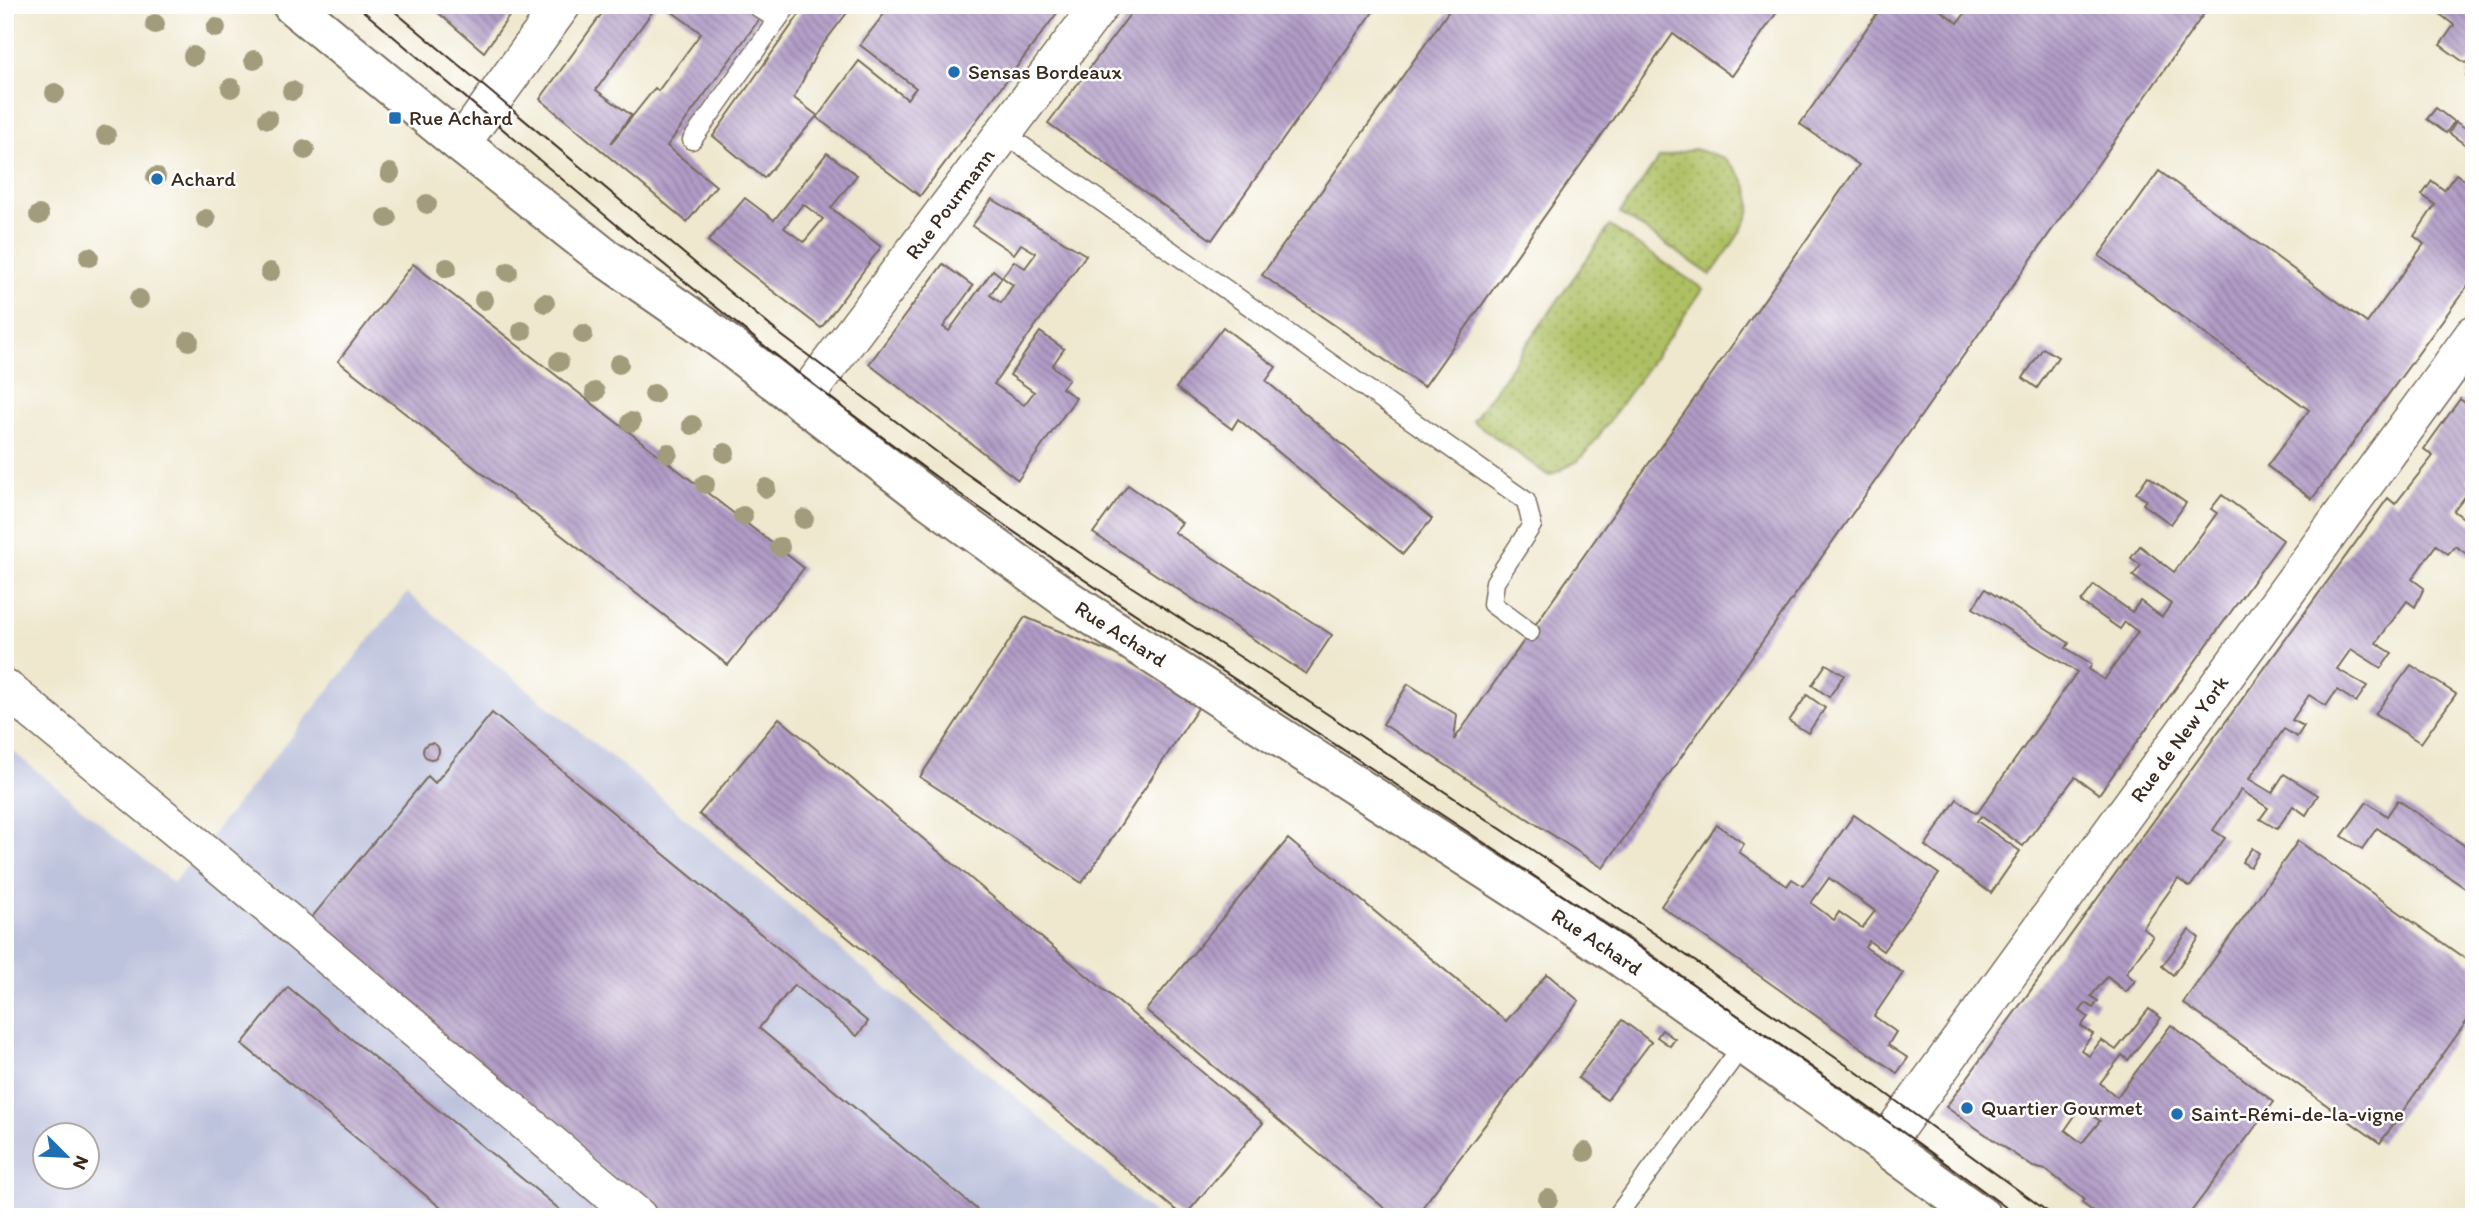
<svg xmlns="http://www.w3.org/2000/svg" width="2479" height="1222" font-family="Itim,sans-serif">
  <defs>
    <pattern id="grass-dots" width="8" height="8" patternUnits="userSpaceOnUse" patternTransform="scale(1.75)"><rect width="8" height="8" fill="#aec063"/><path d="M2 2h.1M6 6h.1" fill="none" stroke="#8f9c51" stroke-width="1.8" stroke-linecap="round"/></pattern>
    <pattern id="building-back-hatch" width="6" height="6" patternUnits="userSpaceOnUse" patternTransform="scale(1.75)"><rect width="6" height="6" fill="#b19bc6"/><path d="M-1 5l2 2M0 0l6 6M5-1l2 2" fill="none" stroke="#917fa0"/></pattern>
  </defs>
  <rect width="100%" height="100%" fill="#fff"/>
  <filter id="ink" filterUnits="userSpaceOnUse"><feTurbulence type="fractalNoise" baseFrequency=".0143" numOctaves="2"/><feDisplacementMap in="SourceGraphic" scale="14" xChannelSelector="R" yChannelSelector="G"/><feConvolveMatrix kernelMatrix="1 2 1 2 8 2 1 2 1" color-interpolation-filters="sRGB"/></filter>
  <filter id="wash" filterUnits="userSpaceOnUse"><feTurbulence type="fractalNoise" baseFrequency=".00686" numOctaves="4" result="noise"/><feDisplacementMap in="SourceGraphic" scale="28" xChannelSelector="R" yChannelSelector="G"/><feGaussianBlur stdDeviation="1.57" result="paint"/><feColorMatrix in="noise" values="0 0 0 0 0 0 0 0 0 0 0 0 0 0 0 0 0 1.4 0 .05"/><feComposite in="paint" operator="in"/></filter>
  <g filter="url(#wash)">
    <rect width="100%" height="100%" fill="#efe8cf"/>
    <path fill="#bec3dd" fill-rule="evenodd" d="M407,593L634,775L1158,1217H5V745L173,883ZM46,1134H88V1176H46Z"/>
    <g fill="url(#grass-dots)" stroke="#747540" stroke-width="2">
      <path d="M1694,149C1702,152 1713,153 1721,157C1738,167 1756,192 1749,213C1741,235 1724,255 1711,275L1620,213L1659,158Z"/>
      <path d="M1610,226L1703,289L1593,444L1578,461L1549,476L1473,421Z"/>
    </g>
    <g id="blocks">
      <g fill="url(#building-back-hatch)" fill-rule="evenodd">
        <path d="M429,5H517L484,52Z"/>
        <path d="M608,5H657L596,90L631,115L611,143L655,88L658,91L701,33L663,5H743L761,17L667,146L716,186L687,222L540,99Z"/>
        <path d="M806,5H853L817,52L794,98L818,116L859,61L907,99L916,88L860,45L891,5H1063L920,196L816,117L764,178L713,136Z"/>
        <path d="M1137,5H1378L1212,240L1048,123Z"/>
        <path d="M1453,5H1782L1732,76L1673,34L1424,387L1262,275Z"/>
        <path d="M1883,5H1933L1958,23L1971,5H2210L1603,868L1383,724L1408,684L1457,715L1454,740L1859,165L1800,124Z"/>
        <path d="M2447,5H2474V60L2465,63L2440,45L2454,25L2441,15Z"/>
        <path d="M2470,70L2474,72V81L2466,75Z"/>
        <path d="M2436,108L2454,122L2446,133L2427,119Z"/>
        <path d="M2456,122L2470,131L2474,126V151L2449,133Z"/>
        <path d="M827,153L857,175L831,208L881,247L821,328L708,241L745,198L774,220ZM803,204L823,219L804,242L784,228Z"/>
        <path d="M2159,171L2367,323L2424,244L2414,236L2435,205L2422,195L2432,181L2444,190L2456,174L2474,187V277L2312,499L2267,466L2309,410L2099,256Z"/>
        <path d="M992,199L1086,255L994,384L1024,405L1034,392L1010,375L1040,332L1064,349L1052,366L1069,379L1062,388L1076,398L1018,480L869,364L943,264L973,286L943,327L949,331L993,270L1002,277L1014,261L1025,268L1036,253L1021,244L1014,254L972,226ZM1002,277L1013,285L1001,303L990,295Z"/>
        <path d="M413,264L804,568L728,665L338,361Z"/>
        <path d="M1223,327L1276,367L1266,381L1432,519L1403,554L1238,419L1232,429L1176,388Z"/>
        <path d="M2043,348L2058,357L2037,388L2023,378Z"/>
        <path d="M2460,399L2474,410V472L2467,481L2473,486L2454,511L2474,526V559L2455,546L2448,554L2436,545L2412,579L2424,588L2415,607L2407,601L2376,643L2392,653L2381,668L2351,649L2337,669L2367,686L2356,702L2337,690L2326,706L2309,695L2292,720L2304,726L2297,737L2284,729L2249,779L2272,793L2284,774L2318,795L2306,815L2293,806L2277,829L2260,819L2268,808L2241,790L2213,830L2225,838L2190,887L2178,879L2143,928L2153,936L2126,973L2135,981L2126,992L2107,977L2091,996L2098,1001L2093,1008L2086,1003L2080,1011L2088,1017L2081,1026L2093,1034L2081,1050L2089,1056L2101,1040L2116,1050L2149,1009L2161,1018L2128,1060L2122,1055L2100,1083L2117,1097L2171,1025L2274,1102L2187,1217H2100L2082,1203L2084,1199L2046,1170L2033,1167L1946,1107L2388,498L2395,504L2433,456L2424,449ZM2081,1107L2100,1121L2082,1143L2065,1130Z"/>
        <path d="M2148,476L2186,503L2171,524L2143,504L2146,500L2136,493Z"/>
        <path d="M1128,485L1182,523L1174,532L1332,635L1306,674L1093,533Z"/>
        <path d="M2222,495L2283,540L2099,794L2075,777L2023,846L1981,816L1977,821L2020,851L1991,893L1925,846L1957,799L1976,813L1978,812L2077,672L1973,608L1985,589L2069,643L2066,648L2092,664L2089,669L2104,680L2138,632L2125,622L2120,629L2081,602L2094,585L2132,612L2140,601L2162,617L2171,604L2133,576L2141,565L2131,558L2140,546L2174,572L2217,513L2211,509Z"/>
        <path d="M1025,617L1124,658L1198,708L1082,883L920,777Z"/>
        <path d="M1826,664L1844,675L1829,697L1812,685Z"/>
        <path d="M2411,665L2456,694L2421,743L2375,714Z"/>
        <path d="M1807,695L1825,708L1808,733L1789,721Z"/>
        <path d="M492,713L868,1022L857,1036L794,985L759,1028L986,1217H663L307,923L428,776L435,783Z"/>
        <path d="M779,718L1263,1123L1184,1217L699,814Z"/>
        <circle cx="431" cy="751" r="8"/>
        <path d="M2398,800L2474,852V894L2377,828L2362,849L2342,836L2367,802L2387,816Z"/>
        <path d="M1854,815L1939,874L1883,951L1869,941L1865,947L1903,973L1874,1016L1896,1032L1888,1045L1908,1058L1897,1073L1661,906L1717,825L1744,844L1739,852L1787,886L1792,879L1803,886ZM1829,878L1875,911L1862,928L1839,912L1834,920L1811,903Z"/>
        <path d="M1288,839L1506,1021L1547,974L1579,1001L1415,1217H1395L1146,1010Z"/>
        <path d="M2298,841L2474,965V1011L2380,1143L2183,1003Z"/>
        <path d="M2252,848L2259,853L2250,867L2242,862Z"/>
        <path d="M2189,930L2199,938L2173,975L2162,966Z"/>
        <path d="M288,987L552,1203L568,1217H452L242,1044Z"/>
        <path d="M1622,1020L1651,1042L1607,1100L1578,1078Z"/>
        <path d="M1662,1030L1675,1039L1670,1046L1657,1037Z"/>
      </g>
    </g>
  </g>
  <g filter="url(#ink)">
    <use href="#blocks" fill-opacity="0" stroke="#7a6c5c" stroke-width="2"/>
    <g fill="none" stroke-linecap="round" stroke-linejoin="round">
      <defs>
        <g id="lane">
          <path d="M755,5L777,20"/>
          <path d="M1004,133L1526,501L1532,525L1495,582L1492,604L1530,632"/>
          <path d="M692,140L788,5"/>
          <path d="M1616,1217L1743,1045"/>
        </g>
        <g id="street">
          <path d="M461,144L562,5"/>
          <path id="s1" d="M801,402L1100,5"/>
          <path d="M5,688L201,849L638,1217"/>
          <path id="s2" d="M1884,1145L2474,334"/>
        </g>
        <g id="secondary">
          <path id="s3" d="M292,5L461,144L604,257L702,325L930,500L1068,600L1615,953L1829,1105L1982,1217"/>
        </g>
      </defs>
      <use href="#lane" stroke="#7a6c5c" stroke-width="21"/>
      <use href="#street" stroke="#7a6c5c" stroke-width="40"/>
      <use href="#secondary" stroke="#7a6c5c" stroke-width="42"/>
      <use href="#lane" stroke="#fff" stroke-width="18"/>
      <use href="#street" stroke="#fff" stroke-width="37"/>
      <use href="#secondary" stroke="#fff" stroke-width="38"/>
      <g stroke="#3b2a1e" stroke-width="2">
        <path d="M356,5C549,167 738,334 942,481C1090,588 1246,685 1398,786C1609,924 1816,1067 2019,1217"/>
        <path d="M387,5L781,335L954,465L1090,560L1279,682L1534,851L1855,1071L2055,1217"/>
      </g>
    </g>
    <g fill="#a29c7b">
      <circle cx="155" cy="24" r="10"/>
      <circle cx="216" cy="28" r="10"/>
      <circle cx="193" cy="56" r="10"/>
      <circle cx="254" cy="60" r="10"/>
      <circle cx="231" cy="88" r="10"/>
      <circle cx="292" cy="91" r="10"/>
      <circle cx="55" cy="93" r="10"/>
      <circle cx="268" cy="119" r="10"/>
      <circle cx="106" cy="135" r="10"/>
      <circle cx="305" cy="150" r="10"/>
      <circle cx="390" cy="173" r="10"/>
      <circle cx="156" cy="177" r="10"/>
      <circle cx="427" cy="204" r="10"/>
      <circle cx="39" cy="215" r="10"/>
      <circle cx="387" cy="218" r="10"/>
      <circle cx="206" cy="219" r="10"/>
      <circle cx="89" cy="257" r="10"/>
      <circle cx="447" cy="268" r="10"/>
      <circle cx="270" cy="272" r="10"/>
      <circle cx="508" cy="272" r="10"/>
      <circle cx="139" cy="299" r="10"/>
      <circle cx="484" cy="300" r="10"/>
      <circle cx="545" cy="303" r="10"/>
      <circle cx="522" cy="331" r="10"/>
      <circle cx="583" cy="334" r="10"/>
      <circle cx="189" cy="341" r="10"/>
      <circle cx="559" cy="362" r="10"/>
      <circle cx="619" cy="364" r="10"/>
      <circle cx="595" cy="392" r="10"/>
      <circle cx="654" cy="394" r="10"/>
      <circle cx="631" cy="422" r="10"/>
      <circle cx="692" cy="425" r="10"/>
      <circle cx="668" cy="453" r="10"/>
      <circle cx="725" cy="453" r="10"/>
      <circle cx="705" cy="484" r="10"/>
      <circle cx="766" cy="488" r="10"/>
      <circle cx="743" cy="516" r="10"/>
      <circle cx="804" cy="519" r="10"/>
      <circle cx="780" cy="547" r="10"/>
      <circle cx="1585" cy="1152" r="10"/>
      <circle cx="1548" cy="1199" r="10"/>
    </g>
  </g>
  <g fill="#1f6fb2" stroke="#fff" stroke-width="2.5">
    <circle cx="954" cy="72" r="7"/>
    <rect x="388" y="111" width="14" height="14" rx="3.5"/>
    <circle cx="157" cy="179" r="7"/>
    <circle cx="1967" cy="1108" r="7"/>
    <circle cx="2177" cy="1114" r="7"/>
  </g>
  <g text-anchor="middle" stroke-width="5" stroke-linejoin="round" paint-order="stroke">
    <g font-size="21" fill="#3b2a1e" stroke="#fff" text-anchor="start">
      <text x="968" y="79">Sensas Bordeaux</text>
      <text x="409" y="125">Rue Achard</text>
      <text x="171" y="186">Achard</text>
      <text x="1981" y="1115">Quartier Gourmet</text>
      <text x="2191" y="1121">Saint-Rémi-de-la-vigne</text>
    </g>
    <g font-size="21" fill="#3b2a1e" stroke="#fff">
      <text dy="7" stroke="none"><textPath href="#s1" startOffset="248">Rue Pourmann</textPath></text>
      <text dy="7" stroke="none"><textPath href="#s3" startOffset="1041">Rue Achard</textPath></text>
      <text dy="7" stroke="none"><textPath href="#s2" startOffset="502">Rue de New York</textPath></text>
      <text dy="7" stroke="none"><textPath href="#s3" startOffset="1608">Rue Achard</textPath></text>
    </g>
  </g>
  <rect width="2479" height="1222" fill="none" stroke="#fff" stroke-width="28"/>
  <g transform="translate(66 1156) rotate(114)"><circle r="33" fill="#ffffff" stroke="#b1aaa5" stroke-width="2"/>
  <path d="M0-5L12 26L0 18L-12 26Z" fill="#1f6fb2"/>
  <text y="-10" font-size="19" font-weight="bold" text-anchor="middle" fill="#3b2a1e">N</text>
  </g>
</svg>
